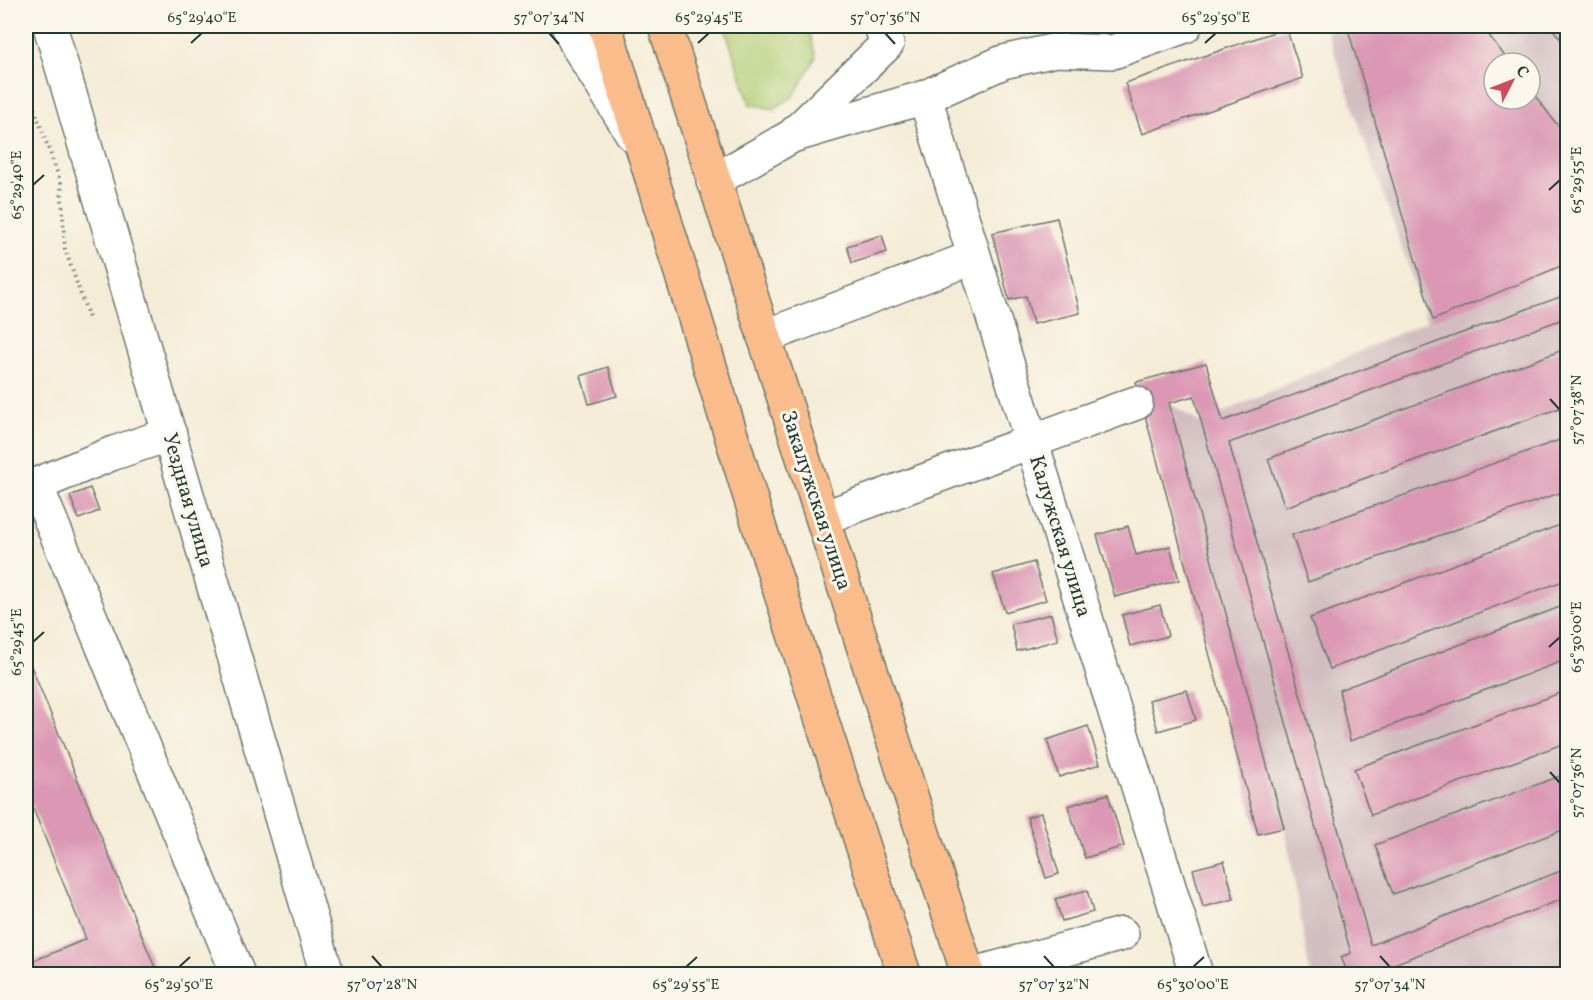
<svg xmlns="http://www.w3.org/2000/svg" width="1593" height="1000" font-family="Vollkorn,serif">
  <rect width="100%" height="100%" fill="#fbf7ec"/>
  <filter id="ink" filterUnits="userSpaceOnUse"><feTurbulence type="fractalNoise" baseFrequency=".0167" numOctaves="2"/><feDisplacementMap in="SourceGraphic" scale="12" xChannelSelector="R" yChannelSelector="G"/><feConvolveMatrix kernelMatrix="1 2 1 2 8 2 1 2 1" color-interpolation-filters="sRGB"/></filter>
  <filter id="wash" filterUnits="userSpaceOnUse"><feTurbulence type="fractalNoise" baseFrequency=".008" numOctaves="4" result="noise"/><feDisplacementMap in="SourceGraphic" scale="24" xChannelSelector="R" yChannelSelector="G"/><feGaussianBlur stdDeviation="1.35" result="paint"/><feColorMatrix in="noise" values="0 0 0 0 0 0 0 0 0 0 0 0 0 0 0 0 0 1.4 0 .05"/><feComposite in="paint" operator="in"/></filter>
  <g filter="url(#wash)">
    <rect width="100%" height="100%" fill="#f4ecd6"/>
    <path fill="#d2bec1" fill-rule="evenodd" d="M1325,26H1567V974H1310L1285,828L1258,834L1144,410L1169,403L1200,423L1427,321ZM1494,63H1530V99H1494Z"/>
    <path fill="#b1cc72" stroke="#688453" stroke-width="1.5" d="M724,26H808L816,57L793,97L773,109L750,104Z"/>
    <g id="blocks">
      <g fill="#db98b4">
        <path d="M1347,26H1482L1510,63H1494V99H1530V89L1568,139V263L1433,320Z"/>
        <path d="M1550,26H1568V48Z"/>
        <path d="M1286,28L1303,78L1142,134L1125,83Z"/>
        <path d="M1057,218L1080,313L1033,324L1026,296L1009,300L992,233Z"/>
        <path d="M882,235L887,252L852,263L847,246Z"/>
        <path d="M1568,294V317L1229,443L1371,945L1568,868V897L1368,974H1348L1341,957L1351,953L1194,396L1169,403L1284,828L1258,834L1136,382L1206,363L1223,421Z"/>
        <path d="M1568,348V405L1285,507L1268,459Z"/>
        <path d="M608,367L617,396L589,404L581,376Z"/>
        <path d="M1568,437V490L1308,582L1292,535Z"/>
        <path d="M90,488L99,511L79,519L70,496Z"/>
        <path d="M1568,522V579L1330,669L1310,618Z"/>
        <path d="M1128,526L1136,555L1170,546L1179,580L1115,597L1097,535Z"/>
        <path d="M1034,562L1046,600L1005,612L993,574Z"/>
        <path d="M1568,604V659L1350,741L1339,690Z"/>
        <path d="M1160,605L1168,636L1130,646L1122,615Z"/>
        <path d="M1051,614L1058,640L1017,651L1011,624Z"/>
        <path d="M26,654L156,970L145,974H26V964L86,939L26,791Z"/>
        <path d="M1187,690L1196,720L1158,731L1149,700Z"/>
        <path d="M1568,690V742L1371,815L1354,769Z"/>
        <path d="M1088,726L1100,764L1059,777L1047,740Z"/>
        <path d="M1568,773V828L1393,894L1375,845Z"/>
        <path d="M1108,794L1124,846L1085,858L1068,806Z"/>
        <path d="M1041,813L1059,874L1046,878L1027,817Z"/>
        <path d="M1224,861L1234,899L1203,907L1193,869Z"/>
        <path d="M1087,890L1093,912L1062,921L1055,899Z"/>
      </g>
    </g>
  </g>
  <g filter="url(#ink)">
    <use href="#blocks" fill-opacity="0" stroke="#6a7a6d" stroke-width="1.5"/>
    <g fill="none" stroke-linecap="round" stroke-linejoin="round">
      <defs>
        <g id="minor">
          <path d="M50,26L327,974"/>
          <path d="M568,26L577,45L633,135"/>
          <path d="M925,97L1196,974"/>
          <path d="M795,133L887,44L881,26"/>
          <path d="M713,181L792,136L925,97L1003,62L1056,50L1113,52L1185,26"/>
          <path d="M764,337L974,257"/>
          <path d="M36,485L238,974"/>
          <path d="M26,489L111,454L170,434"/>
          <path d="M823,518L1136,403"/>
          <path d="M974,974L1122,934"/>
        </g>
        <g id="highway">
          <path d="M605,26L760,529L904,974"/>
          <path d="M665,26L968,974"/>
        </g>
      </defs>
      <use href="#minor" stroke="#6a7a6d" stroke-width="36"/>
      <use href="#highway" stroke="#6a7a6d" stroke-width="36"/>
      <path stroke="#6a7a6d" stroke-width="4" stroke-dasharray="1.5 4.5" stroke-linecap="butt" d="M26,86L61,183L65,249L90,321"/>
      <use href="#minor" stroke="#fff" stroke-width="33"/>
      <use href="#highway" stroke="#fabc8b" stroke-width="33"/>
    </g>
  </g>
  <path fill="none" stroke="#1f3d34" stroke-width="2" d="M549,33L559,44M885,33L895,44M191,43L202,33M698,43L709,33M1205,43L1216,33M33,185L44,175M1549,190L1560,180M1550,399L1560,410M33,642L44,632M1549,647L1560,637M1550,772L1560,783M372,956L382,967M1044,956L1054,967M1380,956L1390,967M179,967L190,957M686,967L697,957M1193,967L1204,957"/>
  <g text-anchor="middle" stroke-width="6" stroke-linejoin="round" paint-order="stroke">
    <g font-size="21" fill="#1f3d34" stroke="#fbf7ec">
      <text transform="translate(189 500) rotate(74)" y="7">Уездная улица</text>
      <text transform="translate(817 500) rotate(72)" y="7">Закалужская улица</text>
      <text transform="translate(1061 536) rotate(73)" y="7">Калужская улица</text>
    </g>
  </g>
  <rect width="1593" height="1000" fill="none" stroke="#fbf7ec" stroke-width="66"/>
  <g transform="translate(1512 81) rotate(48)"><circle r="28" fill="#fbf7ec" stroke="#a3ada2" stroke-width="1.5"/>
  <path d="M0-4.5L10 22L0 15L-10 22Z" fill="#d1495b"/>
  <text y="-9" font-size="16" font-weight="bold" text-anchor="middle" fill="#1f3d34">С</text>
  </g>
  <rect x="33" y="33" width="1527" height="934" fill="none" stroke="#1f3d34" stroke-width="2"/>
  <g font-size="15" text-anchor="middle" fill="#1f3d34">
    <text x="202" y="22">65°29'40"E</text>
    <text x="549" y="22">57°07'34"N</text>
    <text x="709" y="22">65°29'45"E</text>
    <text x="885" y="22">57°07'36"N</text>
    <text x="1216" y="22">65°29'50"E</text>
    <text transform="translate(1576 180) rotate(-90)" y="5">65°29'55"E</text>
    <text transform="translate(16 185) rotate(-90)" y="5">65°29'40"E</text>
    <text transform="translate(1576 410) rotate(-90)" y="5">57°07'38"N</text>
    <text transform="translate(1576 637) rotate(-90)" y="5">65°30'00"E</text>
    <text transform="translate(16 642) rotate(-90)" y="5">65°29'45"E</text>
    <text transform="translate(1576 783) rotate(-90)" y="5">57°07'36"N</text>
    <text x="179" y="989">65°29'50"E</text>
    <text x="382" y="989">57°07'28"N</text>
    <text x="686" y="989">65°29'55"E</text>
    <text x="1054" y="989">57°07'32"N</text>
    <text x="1193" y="989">65°30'00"E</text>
    <text x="1390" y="989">57°07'34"N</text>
  </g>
</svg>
